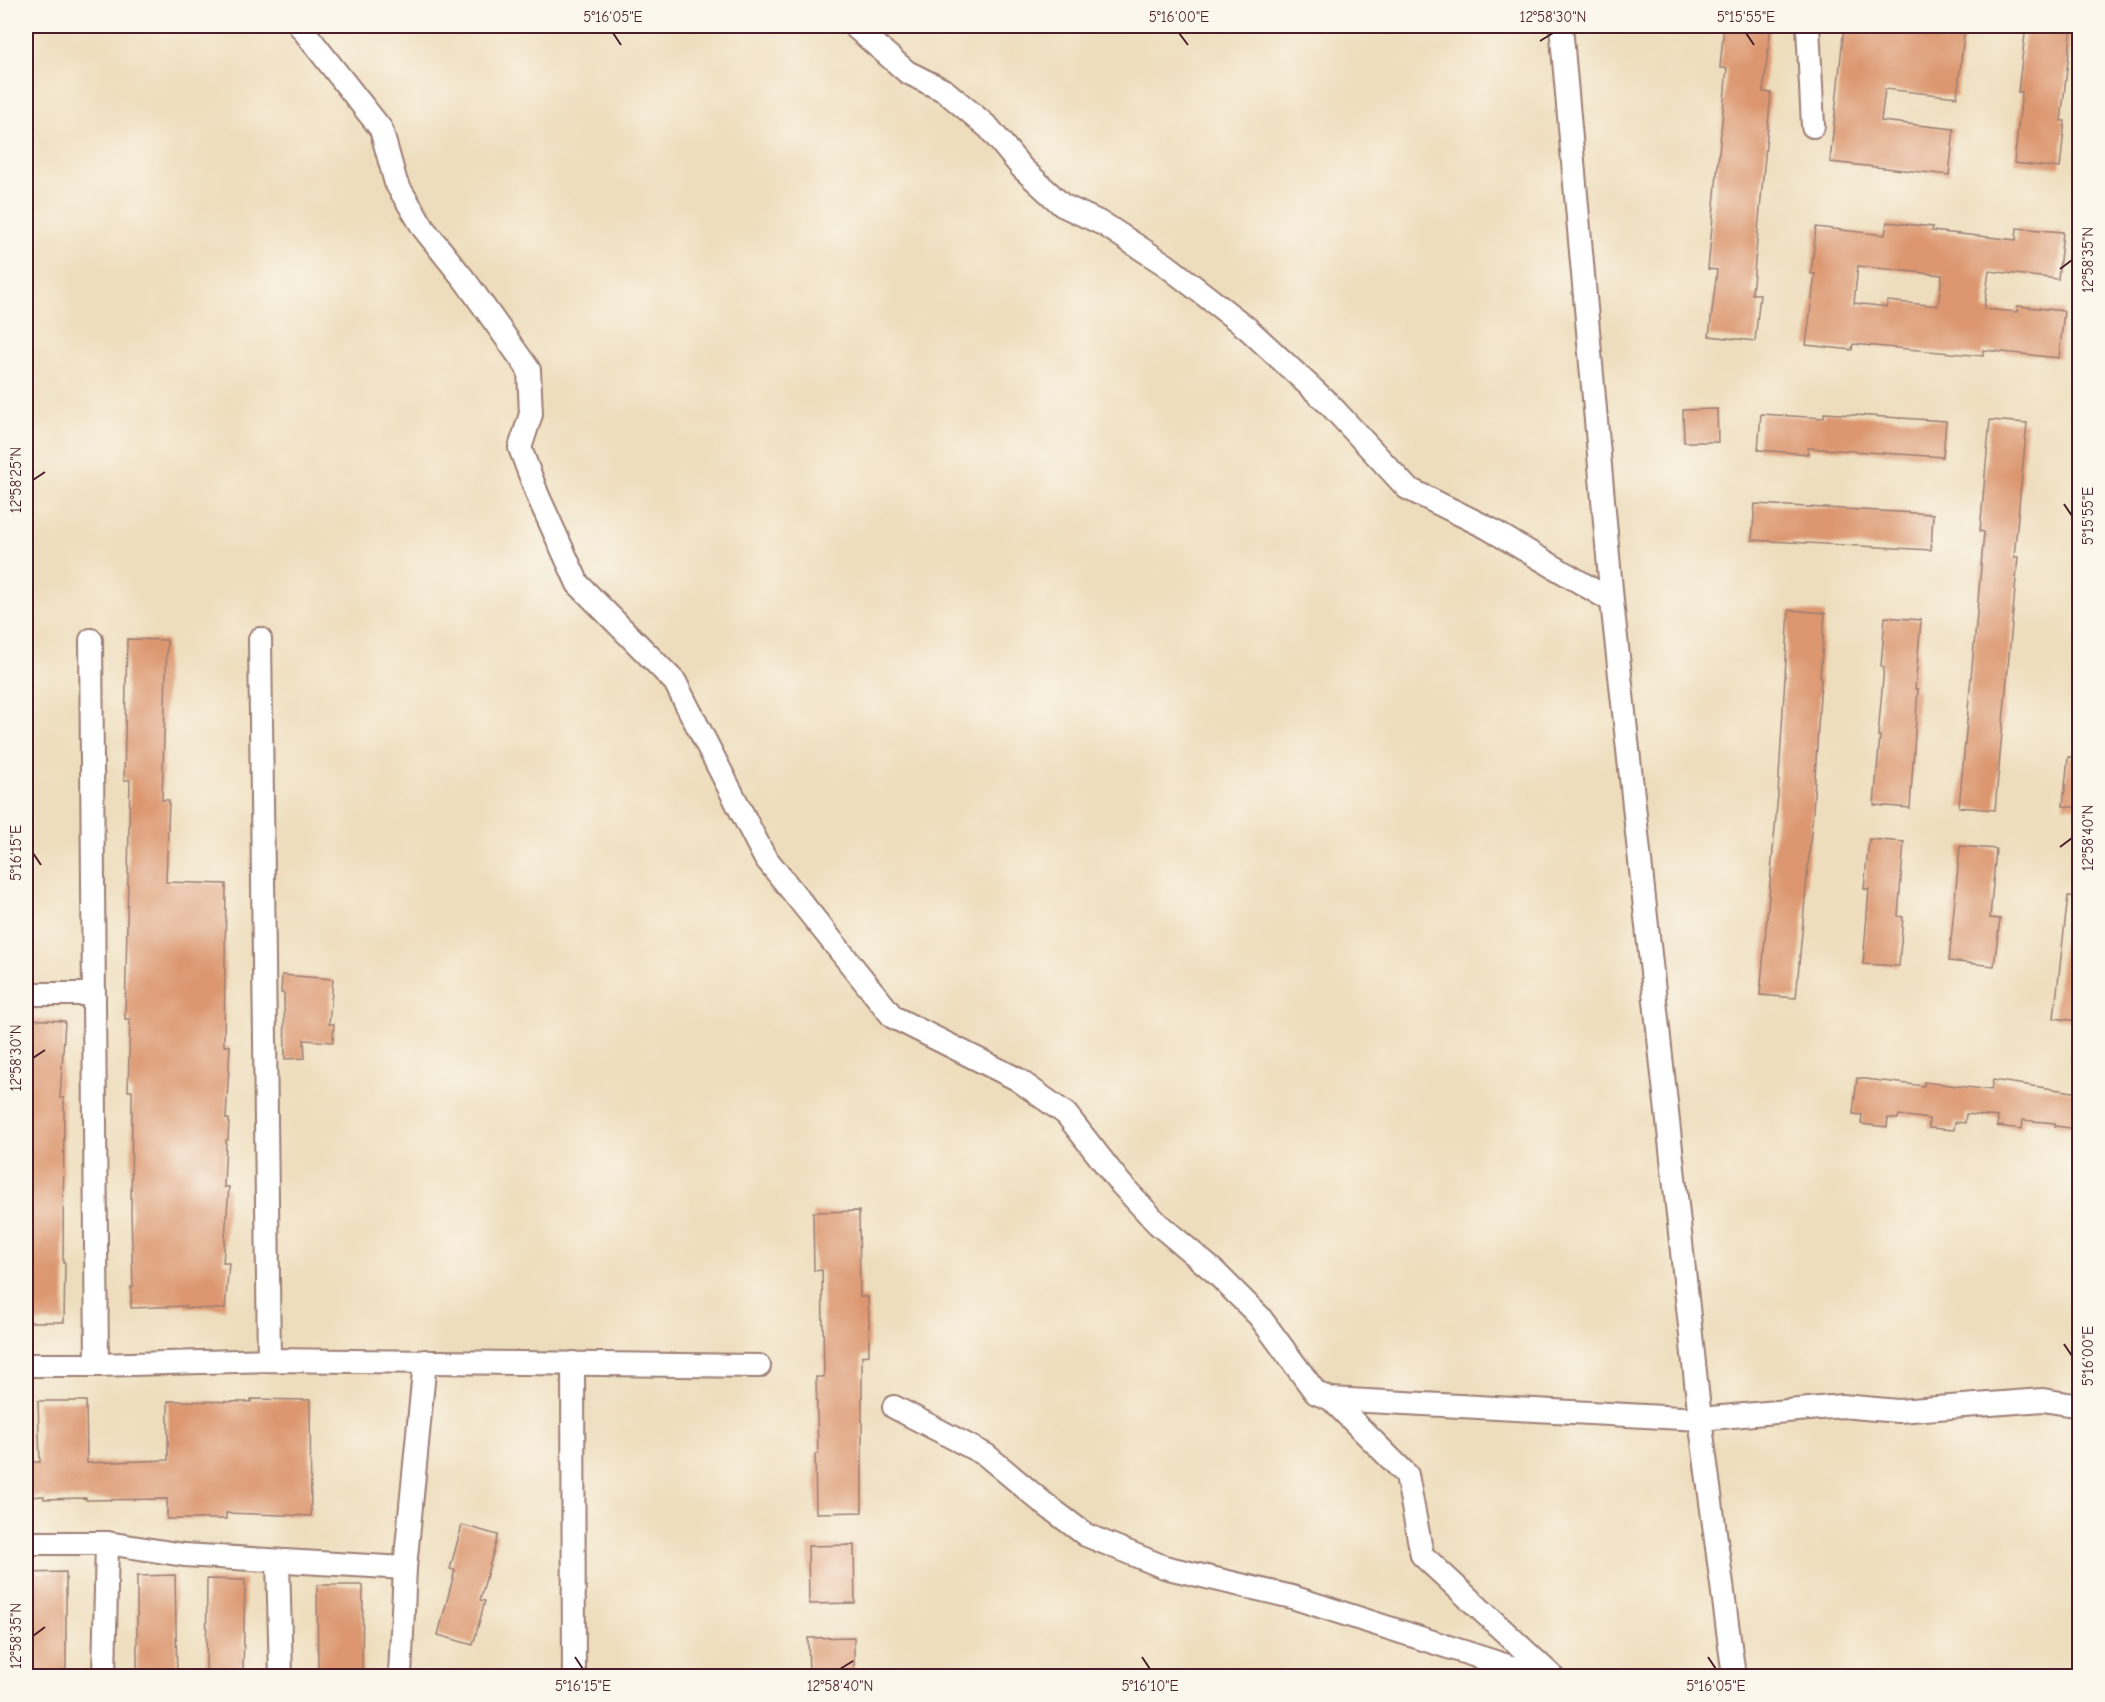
<svg xmlns="http://www.w3.org/2000/svg" width="2105" height="1702" font-family="'Comic Neue',sans-serif">
  <rect width="100%" height="100%" fill="#fbf7ec"/>
  <filter id="ink" filterUnits="userSpaceOnUse"><feTurbulence type="fractalNoise" baseFrequency=".0167" numOctaves="2"/><feDisplacementMap in="SourceGraphic" scale="12" xChannelSelector="R" yChannelSelector="G"/><feConvolveMatrix kernelMatrix="1 2 1 2 8 2 1 2 1" color-interpolation-filters="sRGB"/></filter>
  <filter id="wash" filterUnits="userSpaceOnUse"><feTurbulence type="fractalNoise" baseFrequency=".008" numOctaves="4" result="noise"/><feDisplacementMap in="SourceGraphic" scale="24" xChannelSelector="R" yChannelSelector="G"/><feGaussianBlur stdDeviation="1.35" result="paint"/><feColorMatrix in="noise" values="0 0 0 0 0 0 0 0 0 0 0 0 0 0 0 0 0 1.4 0 .05"/><feComposite in="paint" operator="in"/></filter>
  <g filter="url(#wash)">
    <rect width="100%" height="100%" fill="#eeddbc"/>
    <g id="blocks">
      <g fill="#dc9770" fill-rule="evenodd">
        <path d="M1724,26H1771L1763,92L1771,93L1752,294H1760L1755,341L1709,336L1717,270L1708,269L1727,68H1720Z"/>
        <path d="M1844,26H1965L1957,97L1885,89L1881,121L1954,129L1949,175L1830,162Z"/>
        <path d="M2026,26H2072L2061,121H2065L2060,168L2014,163L2022,92H2018Z"/>
        <path d="M1887,222L1933,227L1932,231L2016,240L2017,228L2063,232L2058,279L1989,271L1984,309L2017,312L2018,306L2064,311L2059,358L1983,350V356L1853,344L1852,350L1806,345L1815,274H1811L1816,227L1885,235ZM1858,266L1942,275L1938,306L1887,301V307L1854,303Z"/>
        <path d="M1717,409L1718,442H1684L1683,410Z"/>
        <path d="M1824,413L1946,421L1943,457L1808,448V454L1758,450L1761,414L1824,418Z"/>
        <path d="M1990,420L2027,423L2014,557H2018L1995,810L1959,807L1976,624L1984,532L1980,531Z"/>
        <path d="M1755,504L1933,514L1931,550L1752,540Z"/>
        <path d="M1789,610L1825,613L1820,678H1821L1813,811L1796,998L1760,995L1778,794Z"/>
        <path d="M1885,617L1921,620L1915,689H1918L1910,808L1874,805L1880,736H1878L1884,667L1881,666Z"/>
        <path d="M127,639L167,640L162,800H169L166,882L226,884L224,1046H230L226,1119H229L228,1140H226L224,1187H229L223,1263H229L225,1309L186,1308V1306L131,1308V1287H133L131,1212L132,1091H128L130,1019H125L130,780H124Z"/>
        <path d="M2068,757H2079V808L2063,806Z"/>
        <path d="M1869,839L1904,842L1898,916L1903,917L1899,966L1863,964L1869,889H1864Z"/>
        <path d="M1960,846L1996,849L1990,918L2000,919L1994,966L1949,961Z"/>
        <path d="M2068,896L2079,897V1021L2054,1018Z"/>
        <path d="M282,975L333,979L329,1024H334L333,1042L304,1040L305,1058L285,1059L284,993H281Z"/>
        <path d="M26,1019L65,1021L60,1098H64L63,1263H65L64,1322H26Z"/>
        <path d="M1857,1078L1924,1086V1082L1991,1090L1993,1080L2079,1093V1129L2055,1126V1123L2023,1120L2022,1129L1997,1126L1998,1117L1966,1114L1965,1123L1955,1122L1954,1130L1929,1128V1119L1899,1115L1898,1119L1888,1118L1887,1127L1861,1124L1862,1115L1853,1114Z"/>
        <path d="M859,1211L860,1297H868L869,1320V1355L862,1356V1512L816,1513L815,1454H818L816,1377H824L822,1270L814,1271L813,1212Z"/>
        <path d="M251,1399L310,1400L311,1516L226,1513V1519H167V1499L86,1500V1498L44,1499V1496L26,1497V1462H40L38,1401H86L87,1463L168,1460V1401L251,1402Z"/>
        <path d="M462,1525L498,1535L480,1600L485,1601L473,1645L438,1635L455,1570L450,1569Z"/>
        <path d="M854,1545L855,1603L809,1604L808,1546Z"/>
        <path d="M66,1572V1670H62V1677H27L26,1573Z"/>
        <path d="M175,1575L177,1676H137V1576Z"/>
        <path d="M207,1579L245,1580L243,1674H238V1676H206Z"/>
        <path d="M317,1585H363L362,1677H318Z"/>
        <path d="M854,1637V1677H809L808,1638Z"/>
      </g>
    </g>
  </g>
  <g filter="url(#ink)">
    <use href="#blocks" fill-opacity="0" stroke="#9c7e74" stroke-width="1.5"/>
    <g fill="none" stroke-linecap="round" stroke-linejoin="round">
      <defs>
        <g id="street">
          <path d="M300,26L381,129L396,183L424,229L467,283L529,370L531,414L520,448L538,496L578,584L675,682L764,856L893,1017L1017,1079L1066,1114L1120,1183L1157,1223L1215,1272L1259,1316L1316,1393L1331,1399L1407,1475L1422,1555L1552,1676"/>
          <path d="M854,26L907,72L945,91L989,128L1022,168L1062,205L1105,225L1166,265L1247,328L1331,406L1407,488L1488,528L1612,601"/>
          <path d="M1561,26L1612,601L1700,1419L1734,1676"/>
          <path d="M1808,26L1813,126"/>
          <path d="M260,639L269,1360"/>
          <path d="M91,640L97,1365"/>
          <path d="M26,994H93"/>
          <path d="M573,1363L574,1676"/>
          <path d="M26,1365H97L269,1360L759,1366"/>
          <path d="M1331,1399L1700,1419L1842,1406L1898,1411L2043,1400L2080,1406"/>
          <path d="M894,1407L986,1455L1042,1502L1086,1535L1164,1567L1292,1597L1539,1676"/>
          <path d="M26,1543H107L184,1555L405,1568"/>
          <path d="M278,1561L281,1676"/>
          <path d="M104,1676L107,1543"/>
          <path d="M400,1676L405,1568L425,1361"/>
        </g>
      </defs>
      <use href="#street" stroke="#9c7e74" stroke-width="26"/>
      <use href="#street" stroke="#fff" stroke-width="22"/>
    </g>
  </g>
  <path fill="none" stroke="#4a1f2b" stroke-width="2" d="M613,33L621,45M1179,33L1188,45M1746,33L1754,45M1540,41L1553,33M2060,269L2072,260M33,480L45,472M2064,504L2072,516M2060,847L2072,838M33,853L41,865M33,1058L45,1050M2064,1344L2072,1356M33,1636L45,1627M575,1657L583,1669M1142,1657L1150,1669M1708,1657L1716,1669M840,1669L853,1661"/>
  <rect width="2105" height="1702" fill="none" stroke="#fbf7ec" stroke-width="66"/>
  <rect x="33" y="33" width="2039" height="1636" fill="none" stroke="#4a1f2b" stroke-width="2"/>
  <g font-size="15" text-anchor="middle" fill="#4a1f2b">
    <text x="613" y="22">5°16'05"E</text>
    <text x="1179" y="22">5°16'00"E</text>
    <text x="1553" y="22">12°58'30"N</text>
    <text x="1746" y="22">5°15'55"E</text>
    <text transform="translate(2088 260) rotate(-90)" y="5">12°58'35"N</text>
    <text transform="translate(16 480) rotate(-90)" y="5">12°58'25"N</text>
    <text transform="translate(2088 516) rotate(-90)" y="5">5°15'55"E</text>
    <text transform="translate(2088 838) rotate(-90)" y="5">12°58'40"N</text>
    <text transform="translate(16 853) rotate(-90)" y="5">5°16'15"E</text>
    <text transform="translate(16 1058) rotate(-90)" y="5">12°58'30"N</text>
    <text transform="translate(2088 1356) rotate(-90)" y="5">5°16'00"E</text>
    <text transform="translate(16 1636) rotate(-90)" y="5">12°58'35"N</text>
    <text x="583" y="1691">5°16'15"E</text>
    <text x="840" y="1691">12°58'40"N</text>
    <text x="1150" y="1691">5°16'10"E</text>
    <text x="1716" y="1691">5°16'05"E</text>
  </g>
</svg>
